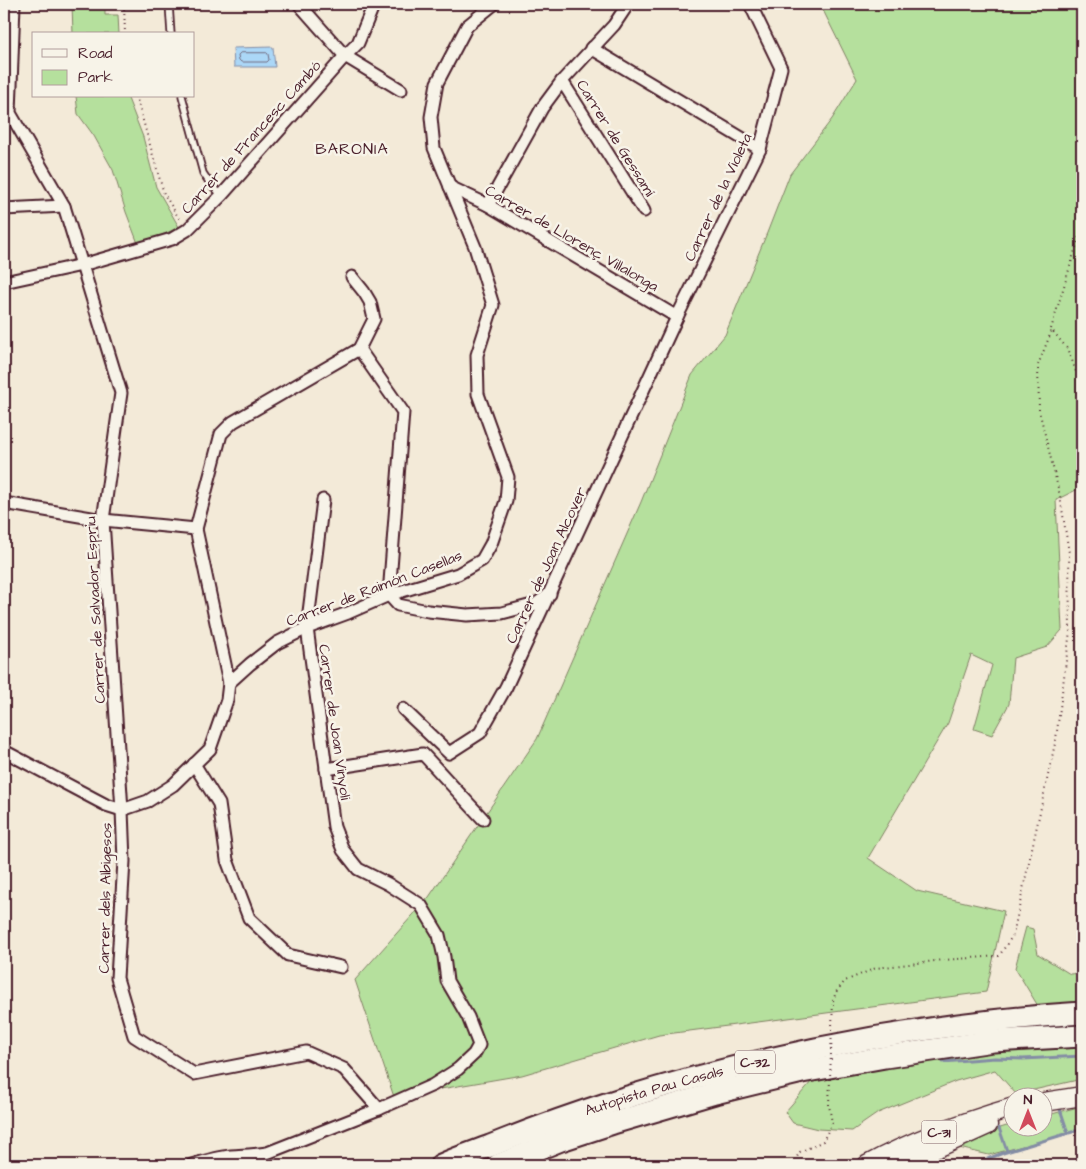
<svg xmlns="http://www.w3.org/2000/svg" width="1086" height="1169" font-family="'Architects Daughter',sans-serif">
  <rect width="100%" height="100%" fill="#f3ead8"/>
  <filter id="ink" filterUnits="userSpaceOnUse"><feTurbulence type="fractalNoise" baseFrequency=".02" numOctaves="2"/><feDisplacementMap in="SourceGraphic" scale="10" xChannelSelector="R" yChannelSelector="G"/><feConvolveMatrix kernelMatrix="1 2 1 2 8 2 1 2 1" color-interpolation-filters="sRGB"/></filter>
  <g filter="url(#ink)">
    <g fill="#b5e09d" stroke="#808064">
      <path d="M72,4H105V15H118L119,34H73Z"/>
      <path d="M820,4H1082V487L1056,500L1062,630L1047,647L1013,658L1009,704L992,735L974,729L992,665L971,655L948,723L868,858L917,891L1004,911L986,992L659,1035L522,1075L394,1097L355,980L429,897L537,739L641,502L692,375L725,335L767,233L790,174L832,119L857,79Z"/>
      <path d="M76,96H127L143,137L156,187L179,227L139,246L126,212L113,170L94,136L78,114Z"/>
      <path d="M1026,927L1033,929L1038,954L1070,974L1082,973V1002L1038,1006L1015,968Z"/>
      <path d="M1082,1046V1079L1016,1094L995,1070L956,1081L878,1113L852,1131L818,1129L793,1123L785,1112L812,1081L871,1069L1021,1047Z"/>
      <path d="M1082,1106V1130L989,1155L959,1148L997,1129L1013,1124L1014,1126H1044V1116Z"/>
    </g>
    <path fill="#abd7f7" stroke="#848da5" d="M273,47L275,67H234L233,48Z"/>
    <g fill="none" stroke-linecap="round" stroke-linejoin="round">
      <path stroke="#71697d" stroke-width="1" d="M267,53L268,54L269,60L267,62H241L239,60L238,55L240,53Z"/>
      <g stroke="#848da5" stroke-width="3">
        <path d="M943,1062L995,1058L1023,1059L1082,1056"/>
        <path d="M1060,1109L1068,1133"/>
        <path d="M999,1128L1007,1151"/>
        <path d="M939,1156L944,1165"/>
        <path d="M972,1165L1003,1153L1082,1129"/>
      </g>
      <defs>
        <g id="lane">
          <path d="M169,4L171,34"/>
          <path d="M182,96L203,173L211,185L222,195"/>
        </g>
        <g id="street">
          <path d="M14,4L10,113L64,206L121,393L103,520L122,810L124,861L117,978L134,1036L194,1074L306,1052L344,1069L379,1109"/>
          <path d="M299,4L345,56L401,90"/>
          <path d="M591,48L760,149"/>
          <path d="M562,81L644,211"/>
          <path d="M450,187L488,205L677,317"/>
          <path d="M488,205L542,108L562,81L614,25L628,4"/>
          <path d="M4,209L64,206"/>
          <path d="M4,282L82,265L172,239L187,230L222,195L345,56L358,43L374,4"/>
          <path d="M359,349L403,412L389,595L398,605L428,611L467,615L502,613L536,604L550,594"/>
          <path d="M4,503L103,520L196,529"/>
          <path d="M229,683L196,529L221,434L233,422L359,349L374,319L370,302L364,292L352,277"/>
          <path d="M403,709L449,753L480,733L506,687L677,317L760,149L781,68L750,4"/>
          <path d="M4,751L106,805L122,810"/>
          <path d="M194,764L219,804L227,860L249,918L288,955L341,967"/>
          <path d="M326,769L423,754L483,819"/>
          <path d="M122,810L148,801L173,785L210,749L227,700L229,683L250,664L277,643L307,628L348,613L389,595L458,574L482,560L491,544L506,501L508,477L478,394L477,355L493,305L475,247L434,148L431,117L437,83L467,26L494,4"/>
          <path d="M192,1165C205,1161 218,1157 231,1156C243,1155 255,1155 267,1153L379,1109L433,1085L458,1069L474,1054L479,1045L468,1017L447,981L444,957L439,935L421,905L388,884L358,869L343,850L334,827L307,628L323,500"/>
        </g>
        <g id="primary">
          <path d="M1044,1102L1082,1096"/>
          <path d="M867,1165C913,1140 963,1122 1014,1107"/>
          <path d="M903,1165L935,1149L988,1125"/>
        </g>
        <g id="highway">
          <path id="s1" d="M441,1165C457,1158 474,1152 490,1146C532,1129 575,1114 618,1100C769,1053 925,1023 1082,1013"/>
          <path d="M498,1165L561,1140L613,1123L715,1093L802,1072L885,1057L993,1041L1082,1036"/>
        </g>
      </defs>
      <use href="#lane" stroke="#4a1f2b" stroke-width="9"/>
      <use href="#street" stroke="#4a1f2b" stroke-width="15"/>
      <use href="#primary" stroke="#4a1f2b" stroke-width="21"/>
      <use href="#highway" stroke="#4a1f2b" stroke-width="25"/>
      <g stroke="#4a1f2b" stroke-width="2" stroke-dasharray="1 4" stroke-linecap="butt">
        <path d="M124,4L125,34"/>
        <path d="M1079,4L1082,19"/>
        <path d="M136,96L164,194L180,220"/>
        <path d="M1051,329L1082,227"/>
        <path d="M833,1001L836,992L845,981L876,968L943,960L999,956L1013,935L1056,739L1070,631L1069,553L1060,496L1039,410L1038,365L1052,330L1069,351L1082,390"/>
        <path d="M792,1165L800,1152L823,1141L832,1123L829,1105"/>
      </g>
      <use href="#lane" stroke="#f7f3e8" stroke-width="5.5"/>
      <use href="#street" stroke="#f7f3e8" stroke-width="11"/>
      <use href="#primary" stroke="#f7f3e8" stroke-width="18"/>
      <use href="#highway" stroke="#f7f3e8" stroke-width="21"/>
      <path stroke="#4a1f2b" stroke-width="2" stroke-dasharray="1 4" stroke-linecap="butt" d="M829,1105L833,1001"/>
    </g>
  </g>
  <g text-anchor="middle" stroke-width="5" stroke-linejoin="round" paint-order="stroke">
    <g fill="#f7f3e8" stroke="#7e5f64" stroke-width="1">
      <rect x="735" y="1050.5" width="40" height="23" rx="4"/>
      <rect x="921.5" y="1120.5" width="35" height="23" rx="4"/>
    </g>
    <g font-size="14" font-weight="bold" fill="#4a1f2b">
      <text x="755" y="1067">C-32</text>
      <text x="939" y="1137">C-31</text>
    </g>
    <g font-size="15" fill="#4a1f2b" stroke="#f7f3e8">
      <text transform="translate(251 137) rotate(-48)" y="5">Carrer de Francesc Cambó</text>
      <text transform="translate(616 138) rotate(58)" y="5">Carrer de Gessamí</text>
      <text transform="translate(718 197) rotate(-65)" y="5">Carrer de la Violeta</text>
      <text transform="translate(572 238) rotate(30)" y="5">Carrer de Llorenç Villalonga</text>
      <text transform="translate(546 565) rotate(-65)" y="5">Carrer de Joan Alcover</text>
      <text transform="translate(374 588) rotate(-21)" y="5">Carrer de Raimón Casellas</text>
      <text transform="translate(95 610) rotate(-93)" y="5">Carrer de Salvador Espriu</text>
      <text transform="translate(335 722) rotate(82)" y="5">Carrer de Joan Vinyoli</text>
      <text transform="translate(105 898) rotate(-89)" y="5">Carrer dels Albigesos</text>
      <text dy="5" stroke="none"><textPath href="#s1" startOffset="226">Autopista Pau Casals</textPath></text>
    </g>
    <g font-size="16" letter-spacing="1" fill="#4a1f2b" stroke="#f7f3e8">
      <text x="352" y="154">BARONIA</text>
    </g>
  </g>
  <rect width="1086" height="1169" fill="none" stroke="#f7f3e8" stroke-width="20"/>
  <rect x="10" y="10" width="1066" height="1149" fill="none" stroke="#4a1f2b" stroke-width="2" filter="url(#ink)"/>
  <rect x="32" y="32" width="162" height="65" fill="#f7f3e8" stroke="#b29e9c"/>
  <rect x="42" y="49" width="25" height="8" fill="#f7f3e8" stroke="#b29e9c"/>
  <text x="78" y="58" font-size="15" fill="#4a1f2b">Road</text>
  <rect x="42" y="70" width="25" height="15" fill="#b5e09d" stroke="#b29e9c"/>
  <text x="78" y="82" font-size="15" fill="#4a1f2b">Park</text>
  <g transform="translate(1028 1112)"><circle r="24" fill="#f7f3e8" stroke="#b29e9c"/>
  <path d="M0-4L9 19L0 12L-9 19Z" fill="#d1495b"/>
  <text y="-8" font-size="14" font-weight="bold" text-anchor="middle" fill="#4a1f2b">N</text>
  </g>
</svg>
